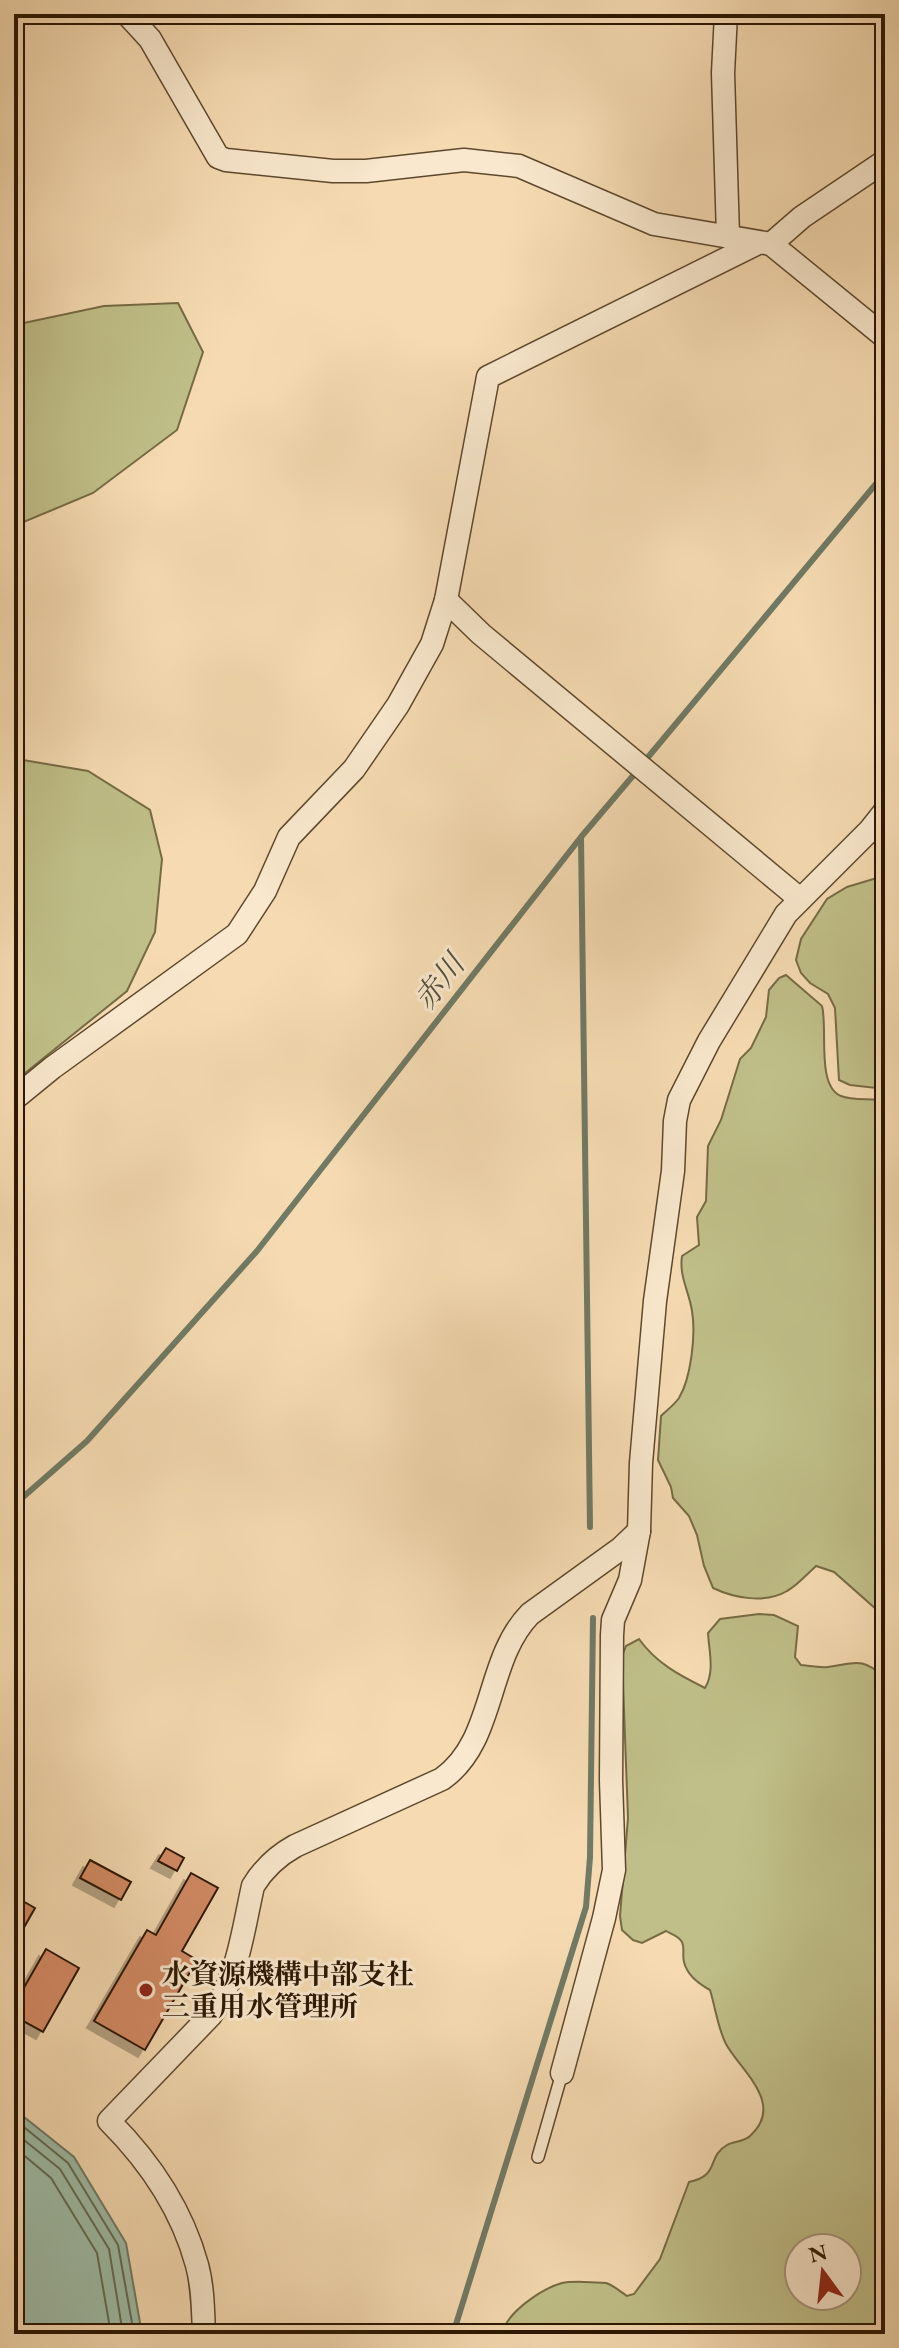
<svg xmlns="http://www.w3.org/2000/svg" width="899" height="2348" font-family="'EB Garamond','Noto Serif JP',serif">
  <defs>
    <filter id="shadow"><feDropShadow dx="-7" dy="7" stdDeviation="0" flood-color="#0004"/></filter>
  </defs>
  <rect width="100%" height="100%" fill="#f6dbb2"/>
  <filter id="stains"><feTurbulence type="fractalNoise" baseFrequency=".0025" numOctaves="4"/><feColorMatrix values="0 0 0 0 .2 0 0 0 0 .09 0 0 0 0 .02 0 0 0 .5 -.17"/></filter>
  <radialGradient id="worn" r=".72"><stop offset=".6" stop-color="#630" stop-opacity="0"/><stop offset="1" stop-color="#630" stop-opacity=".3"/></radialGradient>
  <g fill="#c0bf89" stroke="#766b45" stroke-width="2" fill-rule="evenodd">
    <path d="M178,303L203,352L177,430L93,493L14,526V325L104,306Z"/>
    <path d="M17,759L88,771L150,810L162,859L155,932L127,991L14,1082V760Z"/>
    <path d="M885,866V1089L850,1085L839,1080L835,1008L828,994L810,983L801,973L796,960L801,939L827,899L847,887L877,878Z"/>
    <path d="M786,975L822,1006C828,1028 816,1086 841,1096C853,1101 871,1098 885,1101V1617L834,1572L816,1566C807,1574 798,1585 787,1591C765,1604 734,1598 713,1588L704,1566L697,1535L689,1516L673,1498L671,1487L658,1460L661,1416C666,1411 674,1405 679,1398C691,1378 696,1335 692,1311C689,1291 679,1277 682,1256L699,1245L697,1217L706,1201L708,1146L721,1120L740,1059L751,1048L766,1017L769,990L779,978Z"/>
    <path d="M759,1614L774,1615L798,1626L795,1657L801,1665C810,1666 820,1668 828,1667C857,1663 860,1657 885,1677V2334H502C506,2313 541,2289 562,2283C570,2281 597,2282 606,2283C613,2285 621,2292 627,2296L634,2294L660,2259L689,2182C721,2175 706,2157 727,2145C734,2141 744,2142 750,2136C786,2104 740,2070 726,2044C718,2029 715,2006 710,1990C699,1984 687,1975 684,1962C682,1955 685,1948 682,1942C679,1936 671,1934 666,1931L642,1943L633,1940L622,1930L620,1916L628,1818L622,1656L626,1646L639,1639C656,1663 679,1675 705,1688C715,1672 709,1651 708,1633L720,1619ZM799,2248H847V2296H799Z"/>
  </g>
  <path fill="#9ebca7" stroke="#707a65" stroke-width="2" d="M14,2109L74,2157L126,2243L142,2334H14Z"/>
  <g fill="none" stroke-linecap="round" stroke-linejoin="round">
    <g stroke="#646a54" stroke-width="2">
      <path d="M14,2119L68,2163L118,2245L134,2334"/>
      <path d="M14,2132L60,2169L109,2249L123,2334"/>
      <path d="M14,2147L51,2178L97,2253L111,2334"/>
    </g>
    <g stroke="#707a65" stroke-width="6">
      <path d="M644,762L885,473"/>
      <path d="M581,838L590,1527"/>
      <path d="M14,1505L87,1441L257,1251L581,837L637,771"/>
      <path d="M453,2334L586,1907L590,1857L593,1618"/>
    </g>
  </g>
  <g fill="#d48b65" stroke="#2b1701" stroke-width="2" filter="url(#shadow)">
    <path d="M166,1848L184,1858L177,1871L158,1861Z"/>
    <path d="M90,1860L131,1882L121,1900L80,1878Z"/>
    <path d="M191,1873L218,1888L182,1951L197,1960L145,2050L94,2021L147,1930L156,1935Z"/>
    <path d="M14,1896L35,1908L14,1945Z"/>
    <path d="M46,1949L79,1968L43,2032L14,2016V2005Z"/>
  </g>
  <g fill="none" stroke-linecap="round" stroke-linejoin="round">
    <defs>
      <path id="lane" d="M538,2157L562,2073"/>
      <g id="street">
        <path d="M127,14L150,39L218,157L226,160L333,171H366L464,160L519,166L654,224L771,244L885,337"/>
        <path d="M726,14L723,73L728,236"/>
        <path d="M771,244L802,217L885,161"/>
        <path d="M446,600L481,634L800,899"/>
        <path d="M14,1099L52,1068L237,934L265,891L289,837L354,769L398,705L432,644L446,600L488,377L758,243"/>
        <path d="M562,2073L604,1918L614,1870L611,1780L612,1635L613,1620L630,1580L639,1531L641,1463L655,1301L673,1171L675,1121L679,1100L709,1041L786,914L870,830L885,811"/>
        <path d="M204,2334C203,2311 203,2287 197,2265C182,2210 149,2161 109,2121L211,2015C238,1978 243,1930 253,1886C264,1868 277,1856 295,1846L442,1779C496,1741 485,1660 530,1614L620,1549L639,1531"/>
      </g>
    </defs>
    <use href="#lane" stroke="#5e482d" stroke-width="14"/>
    <use href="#street" stroke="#5e482d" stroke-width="25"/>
    <use href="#lane" stroke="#f9e8cd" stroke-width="11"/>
    <use href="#street" stroke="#f9e8cd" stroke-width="22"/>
  </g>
  <circle fill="#8f2418" stroke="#f9e8cd" stroke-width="3" cx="146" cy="1990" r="8"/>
  <g text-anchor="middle" stroke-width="6" stroke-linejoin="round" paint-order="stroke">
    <g font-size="28" font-weight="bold" fill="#2b1701" stroke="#f9e8cd" text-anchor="start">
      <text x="162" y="1984">水資源機構中部支社<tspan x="162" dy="32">三重用水管理所</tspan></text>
    </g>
    <g font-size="30" font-style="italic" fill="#53513b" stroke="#f9e8cd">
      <text transform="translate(439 982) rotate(-52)" y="10">赤川</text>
    </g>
  </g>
  <rect width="899" height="2348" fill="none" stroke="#f6dbb2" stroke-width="48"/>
  <rect x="16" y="16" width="867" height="2316" fill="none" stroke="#2b1701" stroke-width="4"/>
  <rect x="24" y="24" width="851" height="2300" fill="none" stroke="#2b1701" stroke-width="2"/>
  <g transform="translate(823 2272) rotate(345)"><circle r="38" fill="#f9e8cd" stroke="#a7947b" stroke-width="2"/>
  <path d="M0-6L14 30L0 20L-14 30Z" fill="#8f2418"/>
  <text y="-12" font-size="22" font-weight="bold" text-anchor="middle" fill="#2b1701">N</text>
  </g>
  <rect width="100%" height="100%" filter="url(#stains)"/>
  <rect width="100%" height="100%" fill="url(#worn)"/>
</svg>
